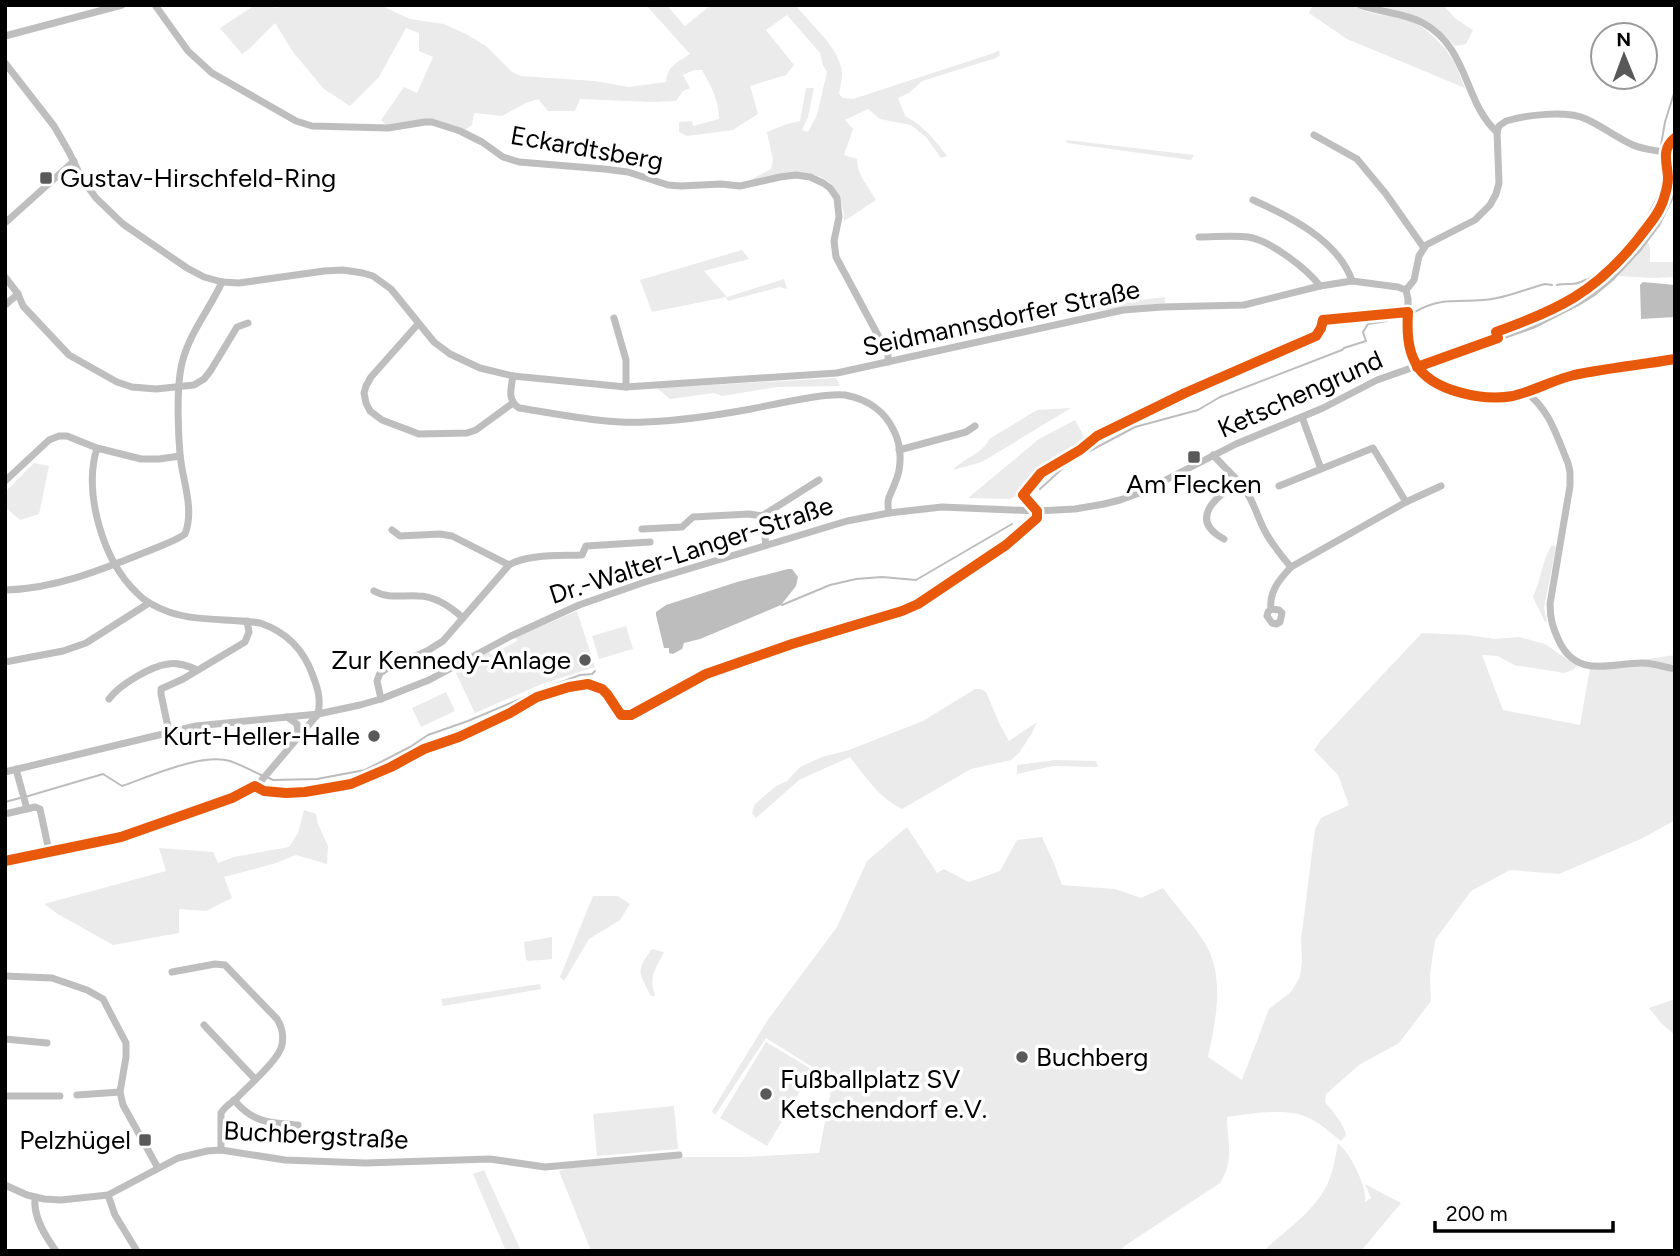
<svg xmlns="http://www.w3.org/2000/svg" width="1680" height="1256" font-family="Figtree,sans-serif">
  <rect width="100%" height="100%" fill="#fff"/>
  <g fill="#ebebeb">
    <path d="M255,5H268L277,8L279,5H380L410,19L444,24L466,34L486,46L512,72L521,76L594,81L629,87L666,82C668,65 677,63 690,54L646,5H670L669,8L685,26L711,5H796C810,25 835,43 841,67C844,75 840,86 839,94L843,98L853,99L994,53L999,50L1000,55L996,58L922,81L909,93L898,98L905,116C923,125 935,140 947,156L941,158L926,137L911,125L880,119L868,109L845,120L853,129L844,155L857,159C857,175 868,186 876,200L844,221C844,199 833,175 807,174C801,174 795,176 790,177C775,179 760,181 745,183L771,169L773,160L767,132L787,124L800,121L806,88H814L808,117L802,130L808,132L817,115L827,72L823,65L820,53L787,15L766,30L794,65L786,75L750,86L758,114L733,130L687,136L679,132V122L692,121L693,126L719,119C719,100 711,86 702,70H694L683,75L690,88L683,91L676,101L652,102L580,99L575,111H548L538,99L526,103L502,116L474,113L472,125L463,131L434,120L389,127L381,120L404,87L417,93L433,57L419,51V33L406,28L379,77L350,106L324,89L293,52L275,23L249,49L242,54L220,28Z"/>
    <path d="M1313,5H1350L1371,13L1411,20L1426,30L1443,46L1454,61L1465,88L1347,39L1309,13Z"/>
    <path d="M1370,5H1446L1445,7L1456,19L1473,30L1466,44L1455,46C1428,16 1408,13 1370,5Z"/>
    <path d="M1066,140L1194,155L1191,160L1067,143Z"/>
    <path d="M1648,242L1650,248V262H1675V277L1653,278L1617,276Z"/>
    <path d="M742,250L749,259L704,271L727,297L784,279L787,289L780,287L728,301L726,297L652,312L640,280Z"/>
    <path d="M1165,297V303L1063,314L1065,309Z"/>
    <path d="M836,378L840,386L777,387L722,396L714,393L670,399L657,388Z"/>
    <path d="M1071,408L982,462L953,470C964,458 984,453 989,439L1037,410Z"/>
    <path d="M1075,420L1087,442L1039,472L1022,493L1010,499L968,498L1039,439Z"/>
    <path d="M34,463L49,466L39,514L20,520L5,507V492Z"/>
    <path d="M1552,545L1556,547L1544,608L1547,621L1545,622L1533,597C1541,580 1542,560 1552,545Z"/>
    <path d="M577,611L595,667L542,684L475,713L455,671L489,651L491,655L517,641L516,637Z"/>
    <path d="M626,626L633,649L599,659L592,636Z"/>
    <path d="M1422,633L1468,635L1495,639L1519,637L1545,644L1577,666L1573,670L1564,673L1514,665L1498,656L1482,655L1503,710L1580,725L1590,668L1675,655V820L1643,838L1559,874L1510,870L1471,891L1435,940L1430,974L1431,1001L1399,1043L1359,1065L1326,1094L1325,1102C1333,1112 1343,1122 1346,1135L1341,1141C1331,1133 1321,1124 1309,1118C1287,1107 1251,1114 1227,1117C1227,1142 1235,1159 1220,1183L1123,1247L1120,1251H591L559,1171L592,1161L680,1157H746L819,1153L833,1080L766,1038L715,1115L712,1111L767,1021L837,927L867,861L907,827L937,873L944,869L969,882L1000,871L1017,840L1042,837L1053,861L1062,885L1115,889L1141,898L1163,888C1176,906 1191,922 1203,940C1226,975 1216,1019 1208,1057L1242,1080L1269,1009L1291,992L1300,977L1302,961L1301,940L1315,829L1321,818L1349,805L1338,775L1314,750L1321,740Z"/>
    <path d="M975,689H981L986,692L1000,725L1009,741L1037,722L1032,733L1019,753L1011,760L971,769L902,809C879,798 865,776 850,757L799,780L756,818L752,813L755,804L776,786L787,781L800,767L822,757L849,750L923,721Z"/>
    <path d="M446,692L455,711L421,727L412,708Z"/>
    <path d="M1056,760L1096,761L1098,767L1053,766L1017,774V765Z"/>
    <path d="M304,810L316,814L318,824L328,846L327,864L296,855L276,863L224,877L232,898L206,911L179,909V933L113,945L58,914L44,904L166,871L159,848L213,852L218,863L234,857L289,847L298,833Z"/>
    <path d="M593,896H618L630,904L620,920L589,939L564,981L560,977Z"/>
    <path d="M552,937V959L529,961L526,960L524,942Z"/>
    <path d="M652,949L664,952C655,970 649,975 655,996H651C639,972 635,972 652,949Z"/>
    <path d="M540,984L541,989L443,1006L441,999Z"/>
    <path d="M1675,999V1035L1662,1024L1649,1008Z"/>
    <path d="M766,1042L813,1070L767,1146L720,1118Z"/>
    <path d="M674,1106L678,1149L597,1156L593,1114Z"/>
    <path d="M1338,1143C1350,1153 1368,1188 1365,1202L1371,1198L1365,1184L1401,1203L1361,1251H1263C1284,1232 1312,1213 1326,1187C1333,1174 1335,1158 1338,1143Z"/>
    <path d="M484,1170L521,1251H506L473,1174Z"/>
  </g>
  <g fill="#bdbdbd">
    <path d="M1643,282L1675,285V317L1641,319L1640,285Z"/>
    <path d="M788,569H792L798,577L796,586L781,605L700,639L684,643L682,649L673,654L669,653V648H664L656,615V612L666,605L737,582Z"/>
  </g>
  <g fill="none" stroke-linecap="round" stroke-linejoin="round">
    <g stroke="#bdbdbd" stroke-width="2">
      <path d="M1661,145L1665,122L1675,90"/>
      <path d="M1557,285C1564,283 1571,285 1578,283C1614,271 1639,234 1655,202C1658,197 1663,189 1664,182C1664,176 1659,166 1660,156"/>
      <path d="M1415,312C1444,294 1468,305 1497,298C1513,295 1529,288 1545,284L1552,285"/>
      <path d="M1040,489L1064,467L1086,453L1135,427L1198,410L1220,397L1342,350L1344,348L1366,341L1363,332L1368,324L1387,321"/>
      <path d="M782,605L830,585L856,579L882,577L916,580L1012,524"/>
      <path d="M267,777L273,780L317,779L365,770L410,747L428,735L468,721L546,688L580,675L592,674L595,671"/>
      <path d="M25,797L103,774L122,786C151,776 201,753 230,761C241,765 251,770 261,775"/>
      <path d="M5,802L20,798"/>
    </g>
    <g stroke="#bebebe" stroke-width="7">
      <path d="M155,5L188,51L212,73L296,121L312,126L388,128L425,122H432L460,131L482,142L503,157L519,162L604,169L628,172L668,185L681,186L721,184L740,186L780,177L796,175L810,177L823,183L830,188L837,198L839,217L834,241L836,257L888,354V362"/>
      <path d="M1360,5C1381,13 1403,12 1423,23C1469,48 1464,103 1497,132"/>
      <path d="M5,36L122,5"/>
      <path d="M5,63L54,126L69,152L82,179L96,198L123,224L187,268L204,277L222,282L239,283L324,271L343,270L363,273L373,276L391,289L434,342L450,354L480,368L513,376L626,387L837,373L1123,310L1162,307L1244,305L1320,286L1352,281L1398,287L1406,290"/>
      <path d="M1314,135L1357,159L1386,194L1424,248"/>
      <path d="M1253,200C1289,216 1339,241 1352,281"/>
      <path d="M5,223L74,161"/>
      <path d="M1199,237C1215,237 1232,235 1248,237C1270,240 1307,269 1320,286"/>
      <path d="M5,277L18,294L23,306L69,355L117,382L132,387L156,389L194,385L204,379L211,370L237,327L248,323"/>
      <path d="M1406,290L1414,280L1419,256L1426,245L1475,220L1490,205L1496,194L1499,183L1497,132L1499,126L1506,121C1525,115 1567,110 1586,119C1602,126 1617,138 1633,145C1647,151 1661,150 1675,155"/>
      <path d="M1406,290L1408,299V341L1417,367L1427,376L1458,393L1483,397L1511,396L1526,392L1554,380L1572,376L1675,359"/>
      <path d="M5,305L18,294"/>
      <path d="M614,318L626,360V387"/>
      <path d="M418,324L371,377L366,386L364,393L366,403L370,411L382,420L419,434L467,433L476,430L513,403"/>
      <path d="M513,376C511,389 507,400 519,408C560,414 603,424 645,422C679,421 718,415 751,409C770,405 789,401 808,398C820,396 833,394 845,395C867,399 885,411 894,431C902,447 902,467 895,483C890,497 886,497 889,513"/>
      <path d="M1526,392C1550,410 1557,437 1568,463L1570,472V486L1550,604C1550,619 1553,628 1559,641C1577,679 1610,663 1642,663C1653,663 1664,667 1675,669"/>
      <path d="M1302,417L1321,469"/>
      <path d="M899,450L966,432L975,426"/>
      <path d="M1213,455L1238,481C1217,497 1187,519 1224,539"/>
      <path d="M5,481L49,440L59,436H67L97,448L141,459H159L180,456"/>
      <path d="M1238,481C1254,498 1256,516 1267,535C1274,546 1282,557 1291,567C1280,579 1269,591 1271,609L1268,612L1267,616L1272,623L1276,624L1280,622L1282,613L1279,610L1271,609"/>
      <path d="M1279,486L1373,448L1406,502"/>
      <path d="M762,516L766,545"/>
      <path d="M642,529L682,527L693,517L749,514L762,516L819,480"/>
      <path d="M392,530L400,536L440,534L452,536L509,565"/>
      <path d="M1291,567L1406,502L1441,486"/>
      <path d="M5,590C54,589 101,570 146,552C159,546 174,542 185,534C195,508 182,480 180,454C178,432 177,396 180,374C184,339 208,313 222,282"/>
      <path d="M374,591C388,599 402,595 418,596C434,596 451,607 463,618"/>
      <path d="M5,662L63,651L86,643L149,603"/>
      <path d="M109,699C119,685 151,666 168,664C178,662 188,666 197,670"/>
      <path d="M381,699L377,681L380,673L386,669L427,651L443,641L509,565C527,554 561,556 582,555L586,546L650,542"/>
      <path d="M287,717L297,724L298,733L297,738"/>
      <path d="M169,732L161,694V689L183,679L245,642L249,632L247,621"/>
      <path d="M16,769L27,809"/>
      <path d="M5,772L196,726L318,714L360,705L381,699L429,680L511,636L579,605L645,582L847,521L889,513L942,507L1037,511L1075,509L1104,504L1120,500L1142,492L1236,444L1323,408L1377,380L1534,325L1577,303L1593,293L1611,278L1639,248L1657,224L1675,188"/>
      <path d="M5,814L35,807L40,809L49,851"/>
      <path d="M5,861L121,837L232,798L248,791L261,781L318,714C321,699 318,689 313,676C304,650 287,632 260,623C230,618 198,622 169,612C158,608 145,602 137,593C103,561 83,493 97,448"/>
      <path d="M172,972L215,964L225,965L277,1019C283,1028 285,1042 279,1052C272,1066 248,1086 237,1098C231,1103 225,1106 221,1113V1150"/>
      <path d="M5,976L52,978L87,990L103,999L126,1043V1057L120,1092L123,1105L158,1168"/>
      <path d="M204,1025L255,1079"/>
      <path d="M5,1039L47,1043"/>
      <path d="M77,1095L120,1092"/>
      <path d="M5,1096H60"/>
      <path d="M234,1100C253,1123 270,1123 298,1125"/>
      <path d="M5,1185L27,1195L44,1199L61,1200L108,1195L178,1158L207,1151L221,1150L285,1160L365,1163L490,1159L545,1167L679,1155"/>
      <path d="M108,1195L115,1215L137,1251"/>
      <path d="M35,1198C33,1217 45,1236 56,1251"/>
    </g>
    <defs>
      <g id="cycleway">
        <path d="M1417,367L1498,338L1496,332C1558,310 1596,292 1638,239C1647,227 1660,213 1664,198C1666,192 1668,184 1668,177C1667,162 1661,149 1675,138"/>
        <path d="M5,861L121,837L232,798L255,786L264,791L286,793L305,792L351,784L391,767L424,749L459,737L510,713L537,697L569,687L588,684L602,689L607,694L621,715H631L706,674L792,644L902,611L918,604L1006,545L1037,518V511L1023,495L1041,473L1080,450L1097,436L1185,393L1316,336L1321,328L1323,320L1408,312C1407,330 1407,348 1416,364C1432,392 1484,401 1513,396C1534,391 1553,380 1574,375C1607,368 1641,365 1675,359"/>
      </g>
    </defs>
    <use href="#cycleway" stroke="#fff" stroke-width="15"/>
    <use href="#cycleway" stroke="#e8590c" stroke-width="10"/>
  </g>
  <g fill="#595959" stroke="#fff" stroke-width="2.5">
    <rect x="39" y="171" width="14" height="14" rx="3.5"/>
    <rect x="1187" y="450" width="14" height="14" rx="3.5"/>
    <circle cx="585" cy="660" r="7"/>
    <circle cx="374" cy="736" r="7"/>
    <circle cx="1022" cy="1057" r="7"/>
    <circle cx="766" cy="1094" r="7"/>
    <rect x="138" y="1133" width="14" height="14" rx="3.5"/>
  </g>
  <g text-anchor="middle" stroke-width="7" stroke-linejoin="round" paint-order="stroke">
    <g font-size="26" fill="#000" stroke="#fff">
      <text transform="translate(587 148) rotate(10)" y="9">Eckardtsberg</text>
      <text transform="translate(1001 318) rotate(-12)" y="9">Seidmannsdorfer Straße</text>
      <text transform="translate(1300 394) rotate(-24)" y="9">Ketschengrund</text>
      <text transform="translate(691 550) rotate(-18)" y="9">Dr.-Walter-Langer-Straße</text>
      <text transform="translate(316 1135) rotate(3)" y="9">Buchbergstraße</text>
    </g>
    <g font-size="26" fill="#000" stroke="#fff" text-anchor="start">
      <text x="60" y="187">Gustav-Hirschfeld-Ring</text>
      <text x="1194" y="493" text-anchor="middle">Am Flecken</text>
      <text x="571" y="669" text-anchor="end">Zur Kennedy-Anlage</text>
      <text x="360" y="745" text-anchor="end">Kurt-Heller-Halle</text>
      <text x="1036" y="1066">Buchberg</text>
      <text x="780" y="1088">Fußballplatz SV<tspan x="780" dy="30">Ketschendorf e.V.</tspan></text>
      <text x="131" y="1149" text-anchor="end">Pelzhügel</text>
    </g>
  </g>
  <rect width="1680" height="1256" fill="none" stroke="#000000" stroke-width="14"/>
  <g transform="translate(1624 56) rotate(359)"><circle r="33" fill="#ffffff" stroke="#999999" stroke-width="2"/>
  <path d="M0-5L12 26L0 18L-12 26Z" fill="#595959"/>
  <text y="-10" font-size="19" font-weight="bold" text-anchor="middle" fill="#000000">N</text>
  </g>
  <path d="M1435 1221v10h178v-10" fill="none" stroke="#000000" stroke-width="3.5"/>
  <text x="1446" y="1221" font-size="21" fill="#000000" stroke="#ffffff" stroke-width="5" paint-order="stroke">200 m</text>
</svg>
